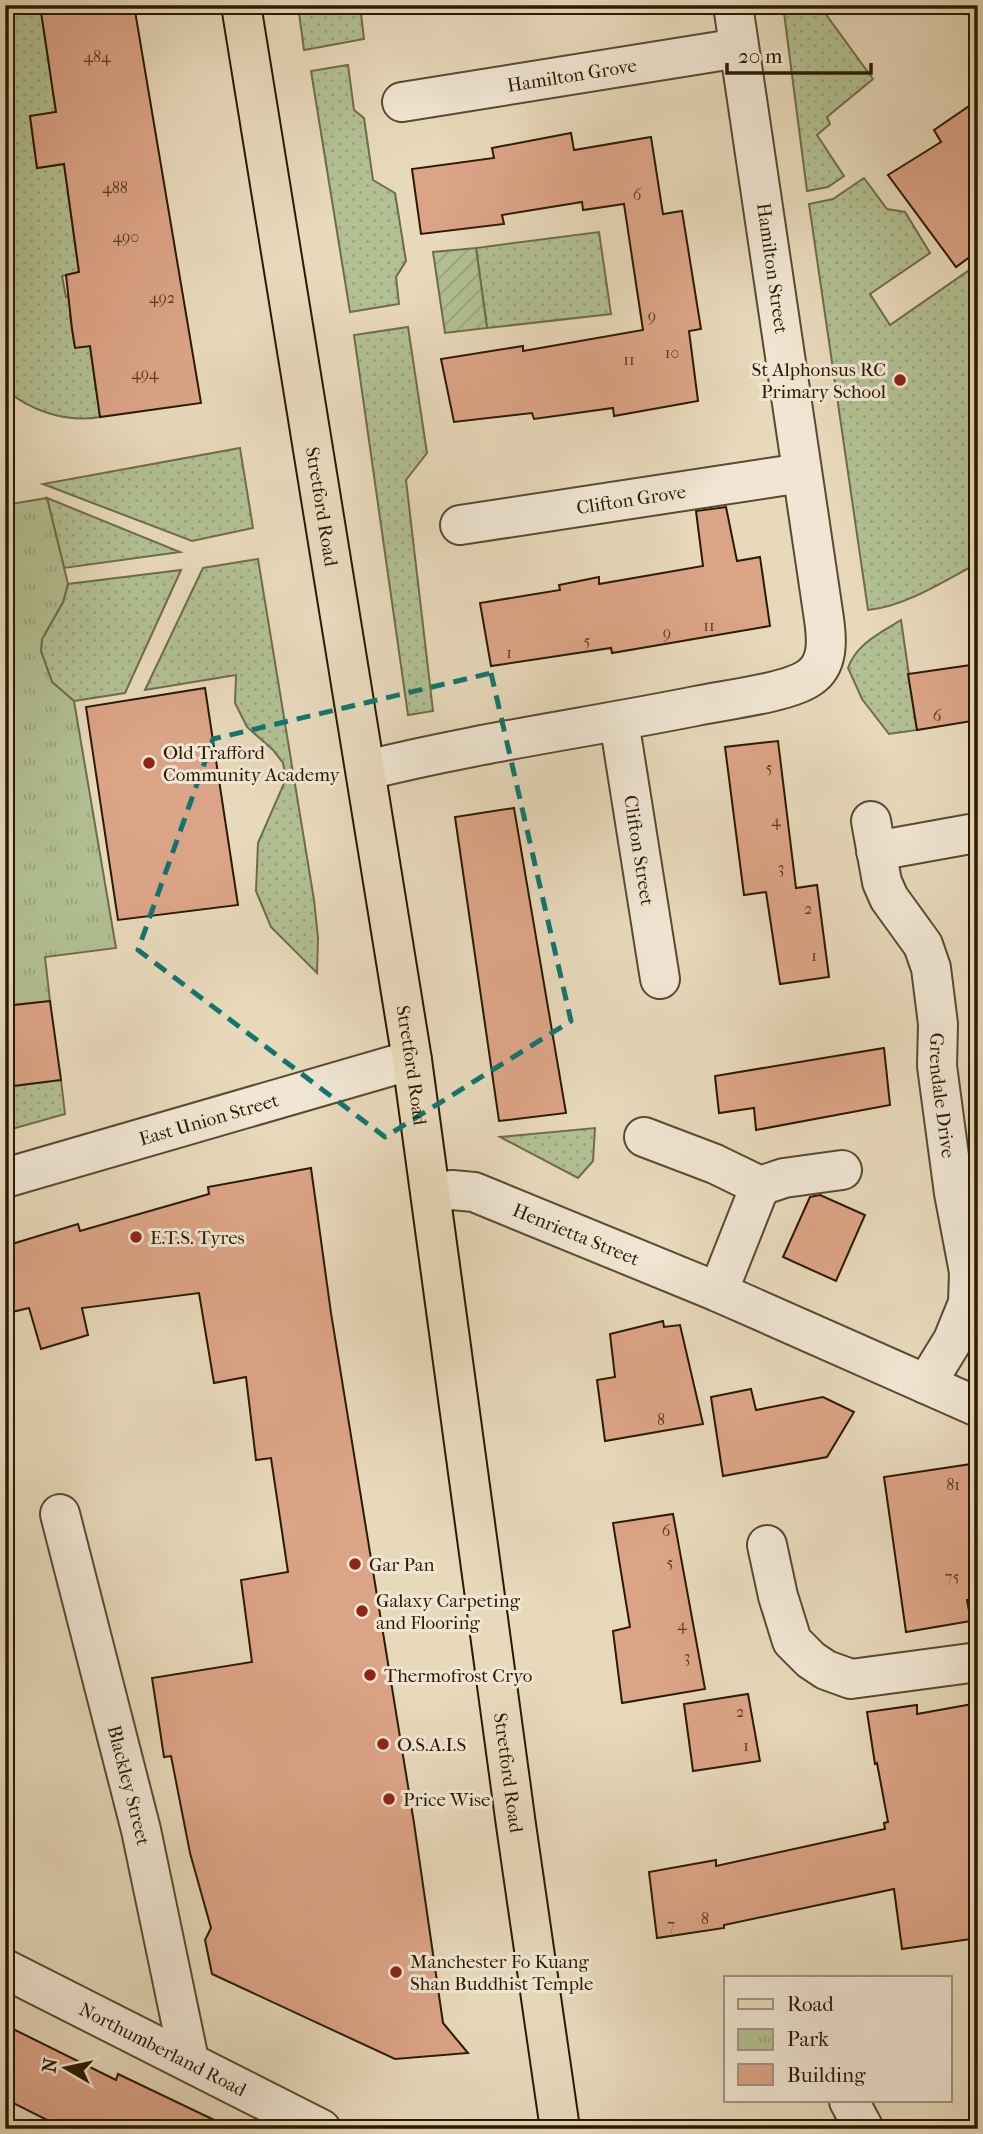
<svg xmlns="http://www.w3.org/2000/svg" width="983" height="2134" font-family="'IM FELL French Canon',serif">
  <defs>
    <pattern id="grass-dots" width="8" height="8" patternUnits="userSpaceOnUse" patternTransform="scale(1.75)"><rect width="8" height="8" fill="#b2c093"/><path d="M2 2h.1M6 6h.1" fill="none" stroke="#99a47d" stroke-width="1.8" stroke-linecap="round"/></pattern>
    <pattern id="park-tufts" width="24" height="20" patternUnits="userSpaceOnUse" patternTransform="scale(1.75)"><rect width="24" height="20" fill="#b2c093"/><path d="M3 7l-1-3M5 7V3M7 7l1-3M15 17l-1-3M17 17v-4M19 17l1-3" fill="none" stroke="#99a47d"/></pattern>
    <pattern id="garden-furrows" width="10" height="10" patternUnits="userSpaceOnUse" patternTransform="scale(1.75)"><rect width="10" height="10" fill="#b2c093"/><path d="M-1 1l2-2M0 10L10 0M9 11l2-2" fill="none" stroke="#99a47d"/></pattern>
  </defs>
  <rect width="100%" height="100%" fill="#e8d9bb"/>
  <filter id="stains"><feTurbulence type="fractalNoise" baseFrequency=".00286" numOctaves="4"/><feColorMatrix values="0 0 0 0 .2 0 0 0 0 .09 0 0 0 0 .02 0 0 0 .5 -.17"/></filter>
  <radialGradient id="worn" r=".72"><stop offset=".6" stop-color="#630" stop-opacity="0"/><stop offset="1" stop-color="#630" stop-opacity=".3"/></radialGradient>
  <g fill="url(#grass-dots)" stroke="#6e6d4a" stroke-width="2">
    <path d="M5,5H40L56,112L30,116L37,168L64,164L79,272L62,276L66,297L82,293L85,312L70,315L75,347L90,346L100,417C67,423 30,411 5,389Z"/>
    <path d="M298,5H360L364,39L304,50Z"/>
    <path d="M783,5H819L873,79L827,117L830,124L817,135L844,176L828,187L807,191Z"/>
    <path d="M962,5H978V30Z"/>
    <path d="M348,65L354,110L364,118L373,180L395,193L406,261L396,277L399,304L350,312L311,71Z"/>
    <path d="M864,178L887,209L905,212L930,253L870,294L890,325L968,271L978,286V563C944,581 906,606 868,610L809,204L833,199Z"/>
    <path d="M599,232L611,314L487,328L476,248Z"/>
    <path d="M408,327L427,453L406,480L433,711L408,715L354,335Z"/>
    <path d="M240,448L253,528L192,541L43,484Z"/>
    <path d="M47,498L180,552L64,568Z"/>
    <path d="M258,559L314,900L318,938L317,973L271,927L256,891L258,843L286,779L283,763L273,750L247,727L235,703L236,675L145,690L203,568Z"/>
    <path d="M181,570L125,693L74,701L52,682L41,651L42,639L63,602L68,584Z"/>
    <path d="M901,620L917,730L889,734L862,699L848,668C856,644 880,633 901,620Z"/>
    <path d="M61,1080L65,1114L5,1131V1087Z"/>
    <path d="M595,1128L593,1161L578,1178L500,1137Z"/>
  </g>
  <path fill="url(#park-tufts)" stroke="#6e6d4a" stroke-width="2" d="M47,498L68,584L63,602L42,639L41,651L52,682L74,701L116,948L45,957L50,1001L5,1006V505Z"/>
  <path fill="url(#garden-furrows)" stroke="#6e6d4a" stroke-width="2" d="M476,248L487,328L445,333L433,252Z"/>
  <g fill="#dca487" stroke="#2b1a02" stroke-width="2">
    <path d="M40,5H134L201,403L100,417L90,346L75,348L72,329L66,275L79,272L64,164L37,168L30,116L56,112Z"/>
    <path d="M978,100V251L956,267L888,175L941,142L934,130Z"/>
    <path d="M571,133L574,150L651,137L663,214L682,211L701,329L689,331L698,401L614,416L613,408L534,419L532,413L454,422L441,359L523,346V351L643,330L624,204L583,210L582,202L502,215L504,224L421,234L412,169L494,158L492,148Z"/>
    <path d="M726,507L737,561L760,557L770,626L612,653L611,648L491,666L480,603L560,590L559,585L599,577V584L703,566L696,511Z"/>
    <path d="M978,664V720L917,730L908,674Z"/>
    <path d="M205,688L238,905L118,920L86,707Z"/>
    <path d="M778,741L796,888L817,885L829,977L780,984L766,892L744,895L725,747Z"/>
    <path d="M514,808L566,1113L499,1121L455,817Z"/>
    <path d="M50,1001L61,1080L5,1087V1006Z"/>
    <path d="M884,1048L890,1105L756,1130L754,1108L719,1113L715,1076Z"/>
    <path d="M311,1168L331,1313L414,1823L443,2023L468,2053L395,2059L212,1974L205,1940L211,1928L190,1853L171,1756L164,1757L152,1678L252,1662L241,1580L288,1572L271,1458L256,1460L246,1377L214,1383L199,1293L82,1308L88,1335L41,1349L29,1308L12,1312L5,1287V1246L78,1224L80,1231L209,1194L208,1187Z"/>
    <path d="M820,1195L865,1215L836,1281L783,1257L810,1197Z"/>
    <path d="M663,1321L664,1327L680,1325L703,1424L605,1441L597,1380L615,1377L610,1334Z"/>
    <path d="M751,1389L756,1410L823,1397L854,1412L827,1457L723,1476L711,1397Z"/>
    <path d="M978,1463V1598L967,1600L971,1621L906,1632L884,1477Z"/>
    <path d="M673,1514L705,1689L622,1703L613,1631L630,1627L613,1523Z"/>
    <path d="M748,1694L760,1761L693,1771L684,1704Z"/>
    <path d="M978,1703V1938L902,1949L894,1889L724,1925V1928L657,1938L649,1872L716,1860V1866L885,1829L884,1823L888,1822L877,1763L875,1764L867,1712L917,1705V1714Z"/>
    <path d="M5,2025L116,2080L118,2074L233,2129H65L5,2099Z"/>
  </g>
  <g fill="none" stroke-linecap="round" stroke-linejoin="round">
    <defs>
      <g id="minor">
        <path id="s1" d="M402,102L739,48"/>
        <path id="s2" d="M460,525L802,473"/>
        <path id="s3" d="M619,721L660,979"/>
        <path d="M367,770C475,743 586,728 696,706C724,700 787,693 809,678C829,665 827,640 824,619L733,5"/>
        <path id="s4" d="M871,821L882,882L889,898L923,945L931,968L938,1024L937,1066L954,1193L969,1272L968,1303L953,1340L926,1384"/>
        <path d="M876,851L970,834"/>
        <path d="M644,1137L715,1164L760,1186L784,1178L842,1170"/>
        <path id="s5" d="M5,1178L412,1060"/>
        <path id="s6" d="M431,1194L452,1190L474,1192L718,1292L978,1407"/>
        <path d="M718,1292L760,1186"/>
        <path id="s7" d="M60,1514L141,1830L189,2060"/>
        <path d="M767,1545L778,1596L792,1641L811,1660L826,1670L851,1679L978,1662"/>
        <path id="s8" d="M5,1969L321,2129"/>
        <path d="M849,2101L864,2129"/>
      </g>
      <g id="primary">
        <path id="s9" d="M241,5L412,1060L516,1825L560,2129"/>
      </g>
    </defs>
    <use href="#minor" stroke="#5a4a30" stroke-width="42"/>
    <use href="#primary" stroke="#2b1a02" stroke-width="42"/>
    <use href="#minor" stroke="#f0e6d3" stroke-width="38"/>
    <use href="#primary" stroke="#e8d9bb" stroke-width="38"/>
  </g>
  <path fill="none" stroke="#0f766e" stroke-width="5" stroke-dasharray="14 9" stroke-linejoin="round" d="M491,673L571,1021L385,1137L138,950L213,739Z"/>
  <g fill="#8f2418" stroke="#f0e6d3" stroke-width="2.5">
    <circle cx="900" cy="380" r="7"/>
    <circle cx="149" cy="763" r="7"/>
    <circle cx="136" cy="1237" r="7"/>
    <circle cx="355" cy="1564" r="7"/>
    <circle cx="362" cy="1611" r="7"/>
    <circle cx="370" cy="1675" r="7"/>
    <circle cx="383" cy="1744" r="7"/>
    <circle cx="389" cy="1799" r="7"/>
    <circle cx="396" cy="1972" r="7"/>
  </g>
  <g text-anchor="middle" stroke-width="6" stroke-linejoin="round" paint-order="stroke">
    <g font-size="16" fill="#573c23">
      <text x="97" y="62">484</text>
      <text x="115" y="193">488</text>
      <text x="637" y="200">6</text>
      <text x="126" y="242">490</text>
      <text x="162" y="303">492</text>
      <text x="652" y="321">9</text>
      <text x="672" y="358">10</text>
      <text x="629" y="365">11</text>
      <text x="145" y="379">494</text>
      <text x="709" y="631">11</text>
      <text x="667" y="638">9</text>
      <text x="587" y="646">5</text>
      <text x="509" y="658">1</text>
      <text x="937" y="721">6</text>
      <text x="769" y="773">5</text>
      <text x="776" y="826">4</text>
      <text x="781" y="873">3</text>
      <text x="808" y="914">2</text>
      <text x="814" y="961">1</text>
      <text x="661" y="1425">8</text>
      <text x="953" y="1490">81</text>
      <text x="666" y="1536">6</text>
      <text x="670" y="1568">5</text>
      <text x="952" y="1582">75</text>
      <text x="682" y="1630">4</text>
      <text x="687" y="1662">3</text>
      <text x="740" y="1717">2</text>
      <text x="746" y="1751">1</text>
      <text x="705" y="1924">8</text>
      <text x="671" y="1930">7</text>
    </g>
    <g font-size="19" fill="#2b1a02" stroke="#f0e6d3">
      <text dy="7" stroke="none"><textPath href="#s1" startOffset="172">Hamilton Grove</textPath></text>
      <text transform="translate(773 268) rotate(82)" y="7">Hamilton Street</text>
      <text dy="7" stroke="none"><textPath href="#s2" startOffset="173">Clifton Grove</textPath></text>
      <text dy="7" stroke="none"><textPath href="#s9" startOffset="508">Stretford Road</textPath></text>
      <text dy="7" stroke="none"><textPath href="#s3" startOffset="131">Clifton Street</textPath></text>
      <text dy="7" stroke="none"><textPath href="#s9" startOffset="1074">Stretford Road</textPath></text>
      <text dy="7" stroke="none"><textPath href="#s4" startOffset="290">Grendale Drive</textPath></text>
      <text dy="7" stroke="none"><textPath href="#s5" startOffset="212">East Union Street</textPath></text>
      <text dy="7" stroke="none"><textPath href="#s6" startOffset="154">Henrietta Street</textPath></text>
      <text dy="7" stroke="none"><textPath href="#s9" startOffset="1788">Stretford Road</textPath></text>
      <text dy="7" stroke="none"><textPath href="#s7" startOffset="280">Blackley Street</textPath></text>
      <text dy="7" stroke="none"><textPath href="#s8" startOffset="177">Northumberland Road</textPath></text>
    </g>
    <g font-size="19" fill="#2b1a02" stroke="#f0e6d3" text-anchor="start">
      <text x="886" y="376" text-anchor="end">St Alphonsus RC<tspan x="886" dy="22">Primary School</tspan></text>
      <text x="163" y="759">Old Trafford<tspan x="163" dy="22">Community Academy</tspan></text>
      <text x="150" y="1244">E.T.S. Tyres</text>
      <text x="369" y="1571">Gar Pan</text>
      <text x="376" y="1607">Galaxy Carpeting<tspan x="376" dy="22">and Flooring</tspan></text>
      <text x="384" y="1682">Thermofrost Cryo</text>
      <text x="397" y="1751">O.S.A.I.S</text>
      <text x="403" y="1806">Price Wise</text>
      <text x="410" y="1968">Manchester Fo Kuang<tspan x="410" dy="22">Shan Buddhist Temple</tspan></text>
    </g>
  </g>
  <rect width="983" height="2134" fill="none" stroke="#e8d9bb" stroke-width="28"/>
  <rect x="7" y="7" width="969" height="2120" fill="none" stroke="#2b1a02" stroke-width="3.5"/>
  <rect x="14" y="14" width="955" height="2106" fill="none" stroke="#2b1a02" stroke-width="2"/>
  <rect x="724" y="1976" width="228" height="126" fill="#f0e6d3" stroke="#a1947f" stroke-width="2"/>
  <rect x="738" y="1999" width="35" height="10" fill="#e8d9bb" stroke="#a1947f" stroke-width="2"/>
  <text x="787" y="2011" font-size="21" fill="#2b1a02">Road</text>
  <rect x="738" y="2029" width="35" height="21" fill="url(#park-tufts)" stroke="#a1947f" stroke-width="2"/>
  <text x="787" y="2046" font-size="21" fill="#2b1a02">Park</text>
  <rect x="738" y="2064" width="35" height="21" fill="#dca487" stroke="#a1947f" stroke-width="2"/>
  <text x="787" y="2082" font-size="21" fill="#2b1a02">Building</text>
  <g transform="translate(66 2068) rotate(279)" stroke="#f0e6d3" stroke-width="5" paint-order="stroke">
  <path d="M0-5L12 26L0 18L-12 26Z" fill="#2b1a02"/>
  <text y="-10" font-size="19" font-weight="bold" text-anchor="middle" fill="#2b1a02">N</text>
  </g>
  <path d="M727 63v10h144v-10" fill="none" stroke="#2b1a02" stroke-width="3.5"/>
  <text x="738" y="63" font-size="21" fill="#2b1a02" stroke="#f0e6d3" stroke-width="5" paint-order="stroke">20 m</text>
  <rect width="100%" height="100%" filter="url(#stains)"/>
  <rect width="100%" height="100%" fill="url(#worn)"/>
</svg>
